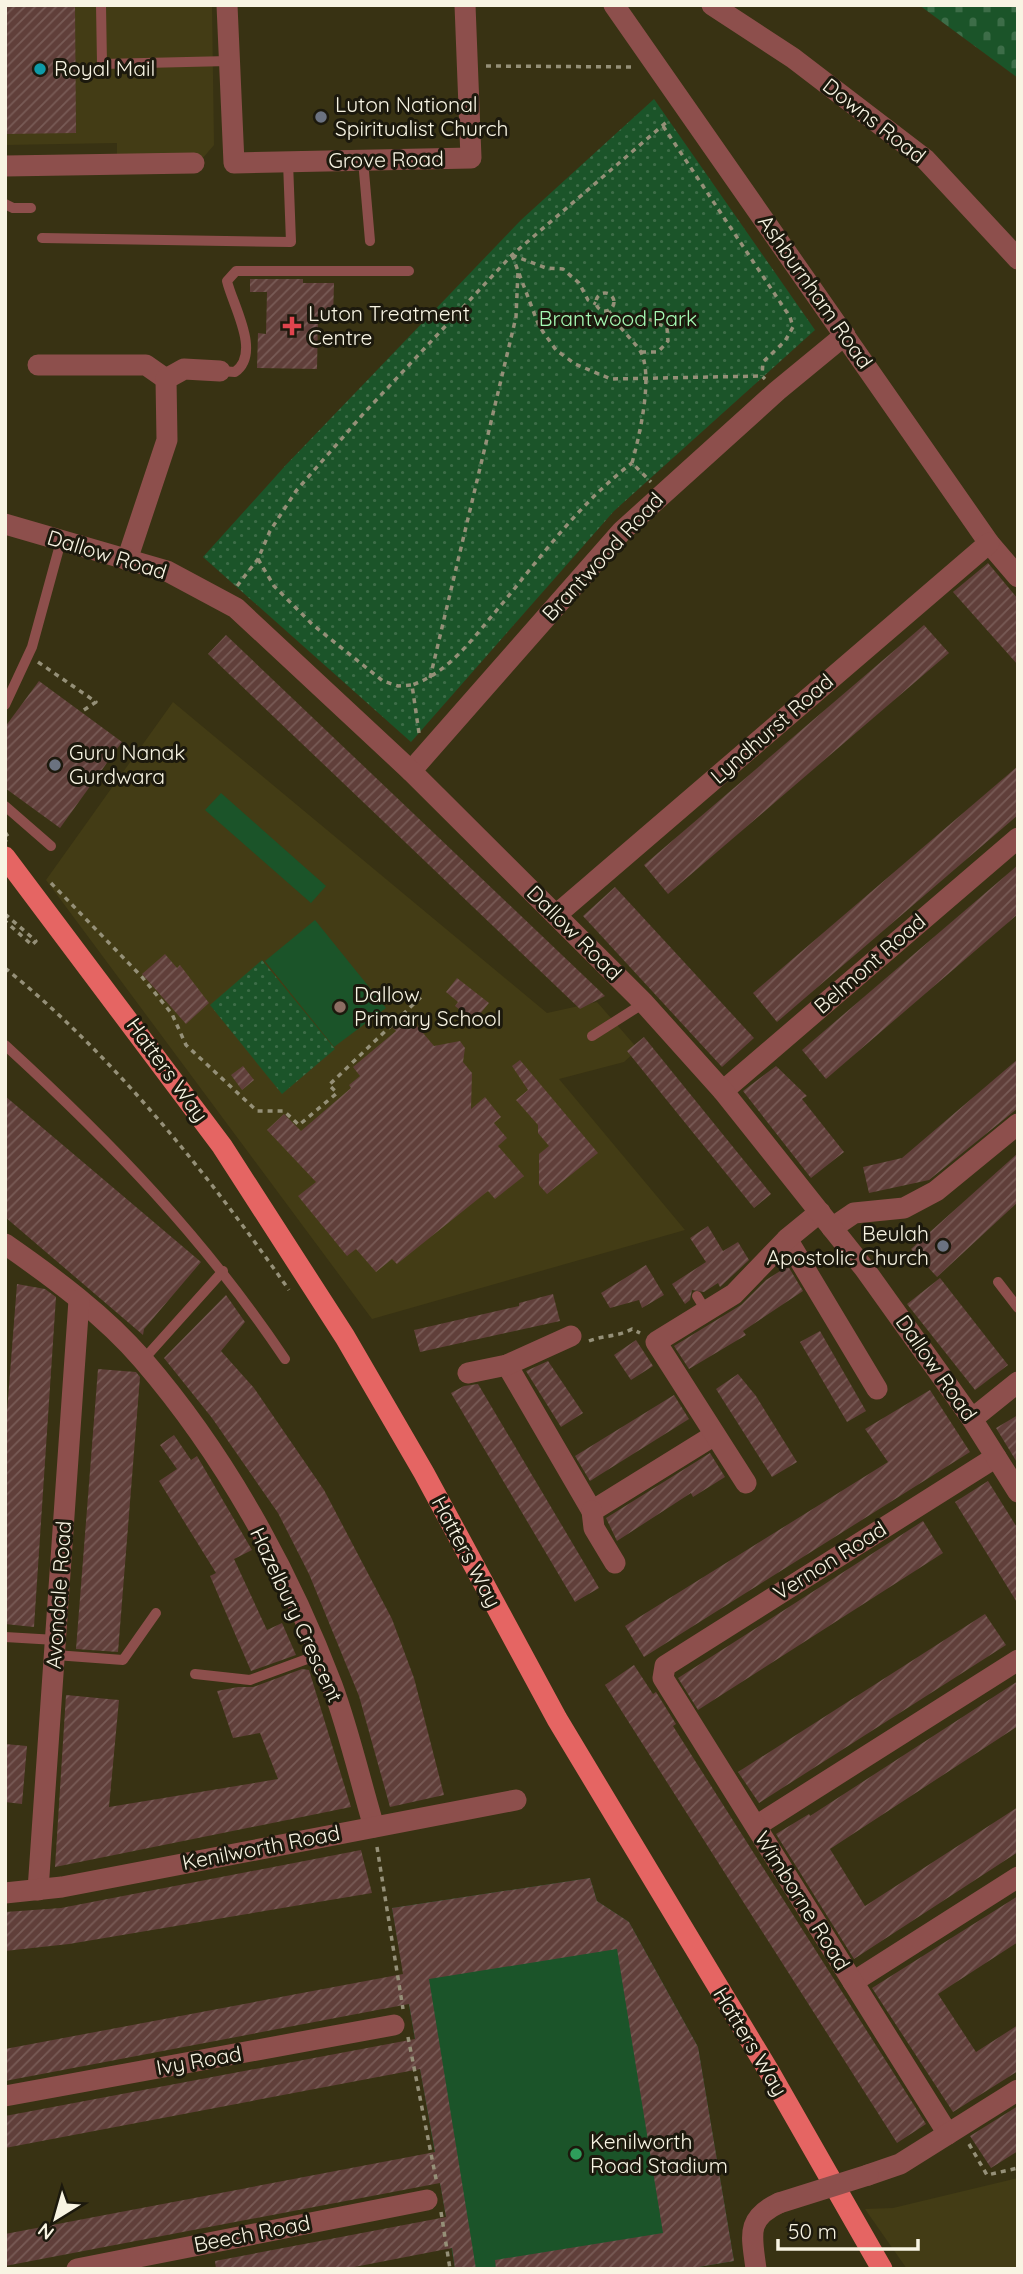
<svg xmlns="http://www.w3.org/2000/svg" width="1023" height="2274" font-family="Quicksand,sans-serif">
  <defs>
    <pattern id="cemetery-stones" width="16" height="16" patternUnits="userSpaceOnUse" patternTransform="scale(1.75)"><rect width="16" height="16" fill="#1b5429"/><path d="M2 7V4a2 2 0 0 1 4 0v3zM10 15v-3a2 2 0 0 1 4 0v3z" fill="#3d6d48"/></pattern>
    <pattern id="park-dots" width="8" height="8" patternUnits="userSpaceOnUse" patternTransform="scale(1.75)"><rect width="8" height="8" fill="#1b5429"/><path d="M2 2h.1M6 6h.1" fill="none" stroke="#3d6d48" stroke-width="1.8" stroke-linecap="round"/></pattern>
    <pattern id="building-hatch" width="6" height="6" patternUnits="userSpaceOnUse" patternTransform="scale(1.75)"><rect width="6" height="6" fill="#603f3a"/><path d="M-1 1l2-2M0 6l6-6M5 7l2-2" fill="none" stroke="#785b56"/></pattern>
  </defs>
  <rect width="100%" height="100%" fill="#383213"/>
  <g fill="#433c15">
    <path d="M5,5H212L214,145L202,159H117V143L5,145Z"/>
    <path d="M173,702L547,1013L597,1002L638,1049L624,1062L559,1079L685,1230L372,1319L46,880Z"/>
    <path d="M1018,2178V2269H907L865,2209L893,2208Z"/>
  </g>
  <g fill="#1b5429">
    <path d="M221,793L326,886L311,903L205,810Z"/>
    <path d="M315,920L386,1008L334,1047L265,961Z"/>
    <path d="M590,1878L597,1901L629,1922L698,2047L734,2261L687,2269H455L392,1908Z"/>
  </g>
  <path fill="url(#cemetery-stones)" d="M919,5H1018V78Z"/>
  <g fill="url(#park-dots)">
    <path d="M654,99L815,330L614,511L411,742L203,557L285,466L521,220Z"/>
    <path d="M262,960L335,1049L282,1094L210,1005Z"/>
  </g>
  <g fill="url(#building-hatch)">
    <path d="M5,5H75L76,133L5,134Z"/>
    <path d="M250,279H303V283H334L333,319H318L317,369L257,368L258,333L266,334L267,292H250Z"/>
    <path d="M988,563L1018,599V665L953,592Z"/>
    <path d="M924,625L949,653L668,894L644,865Z"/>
    <path d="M226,635L605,996L580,1009L208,654Z"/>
    <path d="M39,681L122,742L60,828L5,788V727Z"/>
    <path d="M1018,766V815L777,1022L753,993Z"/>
    <path d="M1018,865V914L826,1079L802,1050Z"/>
    <path d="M615,887L754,1038L722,1067L583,916Z"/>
    <path d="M165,954L177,968L180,965L209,1003L186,1024L142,974Z"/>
    <path d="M457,978L489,1003L474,1021L455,1006L458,1002L446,992Z"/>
    <path d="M407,1014L434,1046L460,1041L465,1048L463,1062L472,1073L471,1109L485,1097L501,1117L494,1123L507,1138L498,1146L524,1176L495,1199L488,1191L397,1264L392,1259L376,1272L356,1249L347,1256L298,1196L316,1182L267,1130L284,1114L301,1131L351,1088L349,1085L360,1076L353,1067L396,1031L392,1027Z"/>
    <path d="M644,1037L771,1194L754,1208L627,1051Z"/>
    <path d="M1018,1059V1108L929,1180L869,1193L863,1167L902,1158Z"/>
    <path d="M520,1060L598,1153L547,1194L539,1185V1154L549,1146L538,1133V1125L516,1100L528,1090L512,1066Z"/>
    <path d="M243,1066L254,1080L242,1090L231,1075Z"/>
    <path d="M776,1066L807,1096L802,1099L844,1152L811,1178L743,1091Z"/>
    <path d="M5,1096L201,1262L144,1329L143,1335L5,1217Z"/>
    <path d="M1018,1153V1202L937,1277L911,1249Z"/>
    <path d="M708,1226L723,1251L738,1242L749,1260L720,1287L718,1283L704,1292L692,1290L690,1300L685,1304L672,1284L706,1262L690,1238Z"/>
    <path d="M646,1265L664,1295L642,1308L639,1300L610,1308L601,1293Z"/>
    <path d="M788,1266L803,1291L743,1331L746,1335L689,1369L674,1346L741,1305L766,1280Z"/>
    <path d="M940,1278L1008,1365L975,1390L907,1304Z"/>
    <path d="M17,1284L45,1289L56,1297L34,1627L5,1624V1437Z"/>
    <path d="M553,1294L560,1321L420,1352L414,1330L519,1306V1303Z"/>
    <path d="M226,1295L245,1322L221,1351L254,1388L324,1490L392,1619L414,1678L444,1795L390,1807L359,1696L309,1574L278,1513L212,1418L164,1358Z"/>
    <path d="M820,1331L866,1411L847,1422L800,1342Z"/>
    <path d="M636,1340L653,1366L631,1380L614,1355Z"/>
    <path d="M548,1361L583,1413L561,1427L526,1371Z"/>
    <path d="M98,1369L136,1372L140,1377L118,1652L76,1649Z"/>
    <path d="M738,1374L756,1396L797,1462L772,1477L716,1389Z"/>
    <path d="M478,1384L599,1588L575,1602L451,1393L464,1386Z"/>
    <path d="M930,1390L970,1452L644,1657L625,1626L888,1462L865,1429Z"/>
    <path d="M674,1395L689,1419L590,1481L575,1456Z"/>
    <path d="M1018,1415V1464L996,1428Z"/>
    <path d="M174,1435L191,1460L197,1456L252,1550L234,1559L267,1630L282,1623L296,1655L251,1671L210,1576L216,1573L159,1481L177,1469L160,1445Z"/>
    <path d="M710,1453L725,1477L693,1497L691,1493L617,1541L606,1518Z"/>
    <path d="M988,1481L1018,1529V1604L955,1502Z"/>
    <path d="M923,1521L943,1553L698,1710L678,1678Z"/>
    <path d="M985,1614L1006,1645L759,1803L738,1772Z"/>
    <path d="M634,1665L653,1694L656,1692L676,1724L673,1726L926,2124L897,2143L605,1685Z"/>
    <path d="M302,1669L309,1670L351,1807L55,1867L66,1695L119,1700L109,1807L278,1779L260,1733L233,1738L217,1691L238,1687H253Z"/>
    <path d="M1018,1681V1726L830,1849L865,1906L1018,1807V1852L854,1959L776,1834L809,1814L810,1816Z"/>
    <path d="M5,1744L27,1746L22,1804L5,1802Z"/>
    <path d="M361,1850L372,1893L69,1944L5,1951V1912L61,1908Z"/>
    <path d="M590,1878L597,1901L629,1922L698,2047L734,2261L687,2269H496L495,2260L663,2233L617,1949L429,1979L476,2269H455L452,2248L344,2269H216L215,2261L446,2217L440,2183L5,2266V2234L435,2152L420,2069L5,2148V2116L415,2039L409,2004L5,2081V2049L403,1974L392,1908Z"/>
    <path d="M1018,1896V1942L938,1994L976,2052L1018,2025V2071L953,2112L872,1988Z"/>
    <path d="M1018,2106V2151L991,2168L970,2136Z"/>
  </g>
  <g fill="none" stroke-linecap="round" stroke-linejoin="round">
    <g stroke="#959078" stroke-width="3.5" stroke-dasharray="5 5" stroke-linecap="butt">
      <path d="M486,66L633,67"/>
      <path d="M663,126L790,317L793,327L785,341L763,362L762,376"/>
      <path d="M512,255L539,326L556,350L575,364L611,379L762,376L765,379"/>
      <path d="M512,255L546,268L563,269L579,283L588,300L596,304"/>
      <circle cx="605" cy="302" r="9"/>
      <path d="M609,311C617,326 629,336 639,349C655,371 639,438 632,463L651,482"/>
      <path d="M641,352H658L668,341L667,328L645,317"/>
      <path d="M258,559L274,586L313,625L383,681L398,686L412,685"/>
      <path d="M237,586L258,559L270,531L296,491L365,412L512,255L669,120"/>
      <path d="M38,662L96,702L81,712"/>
      <path d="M430,678L516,317L518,271"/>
      <path d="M419,733L412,685C452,671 475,635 502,604C542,555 582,501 632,463"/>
      <path d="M51,883L142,977L172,1014L186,1045L257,1111H284L299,1125L337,1093L329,1085L422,996"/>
      <path d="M5,914L36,941L32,945L5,921"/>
      <path d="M5,968C116,1058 207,1173 289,1290"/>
      <path d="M589,1341C604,1335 618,1337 632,1329L640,1333"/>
      <path d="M377,1847L403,2009"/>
      <path d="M408,2037L437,2184"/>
      <path d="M969,2144L987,2175L1018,2168"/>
      <path d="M441,2212L450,2269"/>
    </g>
    <g stroke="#8d4f4c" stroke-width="10">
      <path d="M101,5L102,64L229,61"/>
      <path d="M363,160L370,241"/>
      <path d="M5,204L13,208H31"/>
      <path d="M42,238L291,242L288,162"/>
      <path d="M220,371L235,372C262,353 232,304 227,281L236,271H409"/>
      <path d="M5,705L32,647L61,541"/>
      <path d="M5,806L51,846"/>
      <path d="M592,1036L644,1003"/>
      <path d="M5,1045C112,1143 204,1238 285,1359"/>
      <path d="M998,1282L1018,1308"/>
      <path d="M697,1296L706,1311"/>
      <path d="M143,1360L223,1271"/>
      <path d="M5,1637L56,1640"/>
      <path d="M55,1655L123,1660L156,1613"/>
      <path d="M195,1674L250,1680L318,1655"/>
    </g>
    <g stroke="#8d4f4c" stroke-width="21">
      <path d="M227,5L234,163L471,158L465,5"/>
      <path d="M614,5L989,543L1018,577"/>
      <path d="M712,5L793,58L925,159L1018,259"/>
      <path d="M5,166L194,163"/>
      <path d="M38,365H146L166,379"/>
      <path d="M127,560L167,440L166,379L184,369L220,371"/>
      <path d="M411,771L622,531L777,391L845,335"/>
      <path d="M556,915L989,543"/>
      <path d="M723,1091L1018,838"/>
      <path d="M832,1228L854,1213L904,1208L936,1191L1018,1124"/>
      <path d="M787,1239L877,1389"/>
      <path d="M5,1244C54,1278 104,1315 143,1360C224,1454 288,1569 332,1685C349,1731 360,1780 374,1827"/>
      <path d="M507,1365L592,1511L713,1436"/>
      <path d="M468,1373L507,1365L571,1336"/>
      <path d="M972,1419L1018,1382"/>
      <path d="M746,1483L656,1342L734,1294L787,1239L820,1212"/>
      <path d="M592,1511L594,1528L615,1563"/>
      <path d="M756,1826L1018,1660"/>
      <path d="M38,1890L79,1300"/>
      <path d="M5,1893L62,1887L516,1800"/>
      <path d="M853,1982L1018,1877"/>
      <path d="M5,2096L394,2025"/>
      <path d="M948,2134L663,1678L665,1666L996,1457"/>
      <path d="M868,2175L900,2164L1018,2090"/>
      <path d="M77,2269L427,2200"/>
      <path d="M756,2269C752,2236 745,2219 779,2203"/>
    </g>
    <path stroke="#8d4f4c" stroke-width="21" d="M5,524L167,571L236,608L411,771L644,1003L723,1091L864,1268L972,1419L1018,1492"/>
    <path stroke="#e56563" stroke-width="21" d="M5,857L222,1146L345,1337L424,1473L557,1719L770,2073L882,2269"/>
    <path stroke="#959078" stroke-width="3.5" stroke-dasharray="5 5" stroke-linecap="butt" d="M5,832L9,838L5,841"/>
    <path stroke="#8d4f4c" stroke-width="21" d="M779,2203L868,2175"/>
  </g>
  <circle fill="#0f9aa8" stroke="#1c190d" stroke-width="2.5" cx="40" cy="69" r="7"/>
  <g fill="#6b7280" stroke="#1c190d" stroke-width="2.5">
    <circle cx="321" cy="117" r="7"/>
    <circle cx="55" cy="765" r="7"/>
    <circle cx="943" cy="1246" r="7"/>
  </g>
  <path fill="#e0444e" stroke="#1c190d" stroke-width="2.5" d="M288.5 315.5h7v7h7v7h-7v7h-7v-7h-7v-7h7z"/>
  <circle fill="#8d6e63" stroke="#1c190d" stroke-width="2.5" cx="340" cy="1007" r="7"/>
  <circle fill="#2e9e5b" stroke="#1c190d" stroke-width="2.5" cx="576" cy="2154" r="7"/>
  <g text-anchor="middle" stroke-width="6" stroke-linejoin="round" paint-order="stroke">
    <g font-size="21" fill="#f8f4e3" stroke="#1c190d" text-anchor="start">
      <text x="54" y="76">Royal Mail</text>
      <text x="335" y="112">Luton National<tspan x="335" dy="24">Spiritualist Church</tspan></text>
      <text x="308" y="321">Luton Treatment<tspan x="308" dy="24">Centre</tspan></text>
      <text x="69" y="760">Guru Nanak<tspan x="69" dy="24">Gurdwara</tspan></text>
      <text x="354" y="1002">Dallow<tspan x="354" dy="24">Primary School</tspan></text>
      <text x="929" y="1241" text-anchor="end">Beulah<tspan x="929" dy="24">Apostolic Church</tspan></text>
      <text x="590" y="2149">Kenilworth<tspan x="590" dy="24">Road Stadium</tspan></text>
    </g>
    <g font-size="21" fill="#f8f4e3" stroke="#1c190d">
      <text transform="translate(874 121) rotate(38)" y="7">Downs Road</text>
      <text transform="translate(386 160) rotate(-1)" y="7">Grove Road</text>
      <text transform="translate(815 292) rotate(55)" y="7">Ashburnham Road</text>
      <text transform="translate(107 555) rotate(17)" y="7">Dallow Road</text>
      <text transform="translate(603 557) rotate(-47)" y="7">Brantwood Road</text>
      <text transform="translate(772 729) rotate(-41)" y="7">Lyndhurst Road</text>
      <text transform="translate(574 933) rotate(45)" y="7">Dallow Road</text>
      <text transform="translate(870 964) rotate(-41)" y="7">Belmont Road</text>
      <text transform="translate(167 1070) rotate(54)" y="7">Hatters Way</text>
      <text transform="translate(936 1368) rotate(55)" y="7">Dallow Road</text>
      <text transform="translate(466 1552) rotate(62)" y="7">Hatters Way</text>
      <text transform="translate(830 1561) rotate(-32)" y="7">Vernon Road</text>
      <text transform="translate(59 1595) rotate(-86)" y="7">Avondale Road</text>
      <text transform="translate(296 1615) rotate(65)" y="7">Hazelbury Crescent</text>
      <text transform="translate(261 1848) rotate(-11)" y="7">Kenilworth Road</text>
      <text transform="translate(802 1901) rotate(58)" y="7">Wimborne Road</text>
      <text transform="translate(750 2042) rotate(59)" y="7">Hatters Way</text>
      <text transform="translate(199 2061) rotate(-10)" y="7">Ivy Road</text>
      <text transform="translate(252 2234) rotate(-11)" y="7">Beech Road</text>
    </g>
    <g font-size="21" fill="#a6fab4" stroke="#1c190d">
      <text x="618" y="326">Brantwood Park</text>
    </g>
  </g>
  <rect width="1023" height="2274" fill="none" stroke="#f8f4e3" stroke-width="14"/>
  <g transform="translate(56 2218) rotate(217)" stroke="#1c190d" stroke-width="5" paint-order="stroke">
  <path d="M0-5L12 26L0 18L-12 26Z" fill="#f8f4e3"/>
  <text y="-10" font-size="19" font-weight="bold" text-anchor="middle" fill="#f8f4e3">N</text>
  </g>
  <path d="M778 2239v10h140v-10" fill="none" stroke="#f8f4e3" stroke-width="3.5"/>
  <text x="788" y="2239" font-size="21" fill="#f8f4e3" stroke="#1c190d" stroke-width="5" paint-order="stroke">50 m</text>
</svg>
